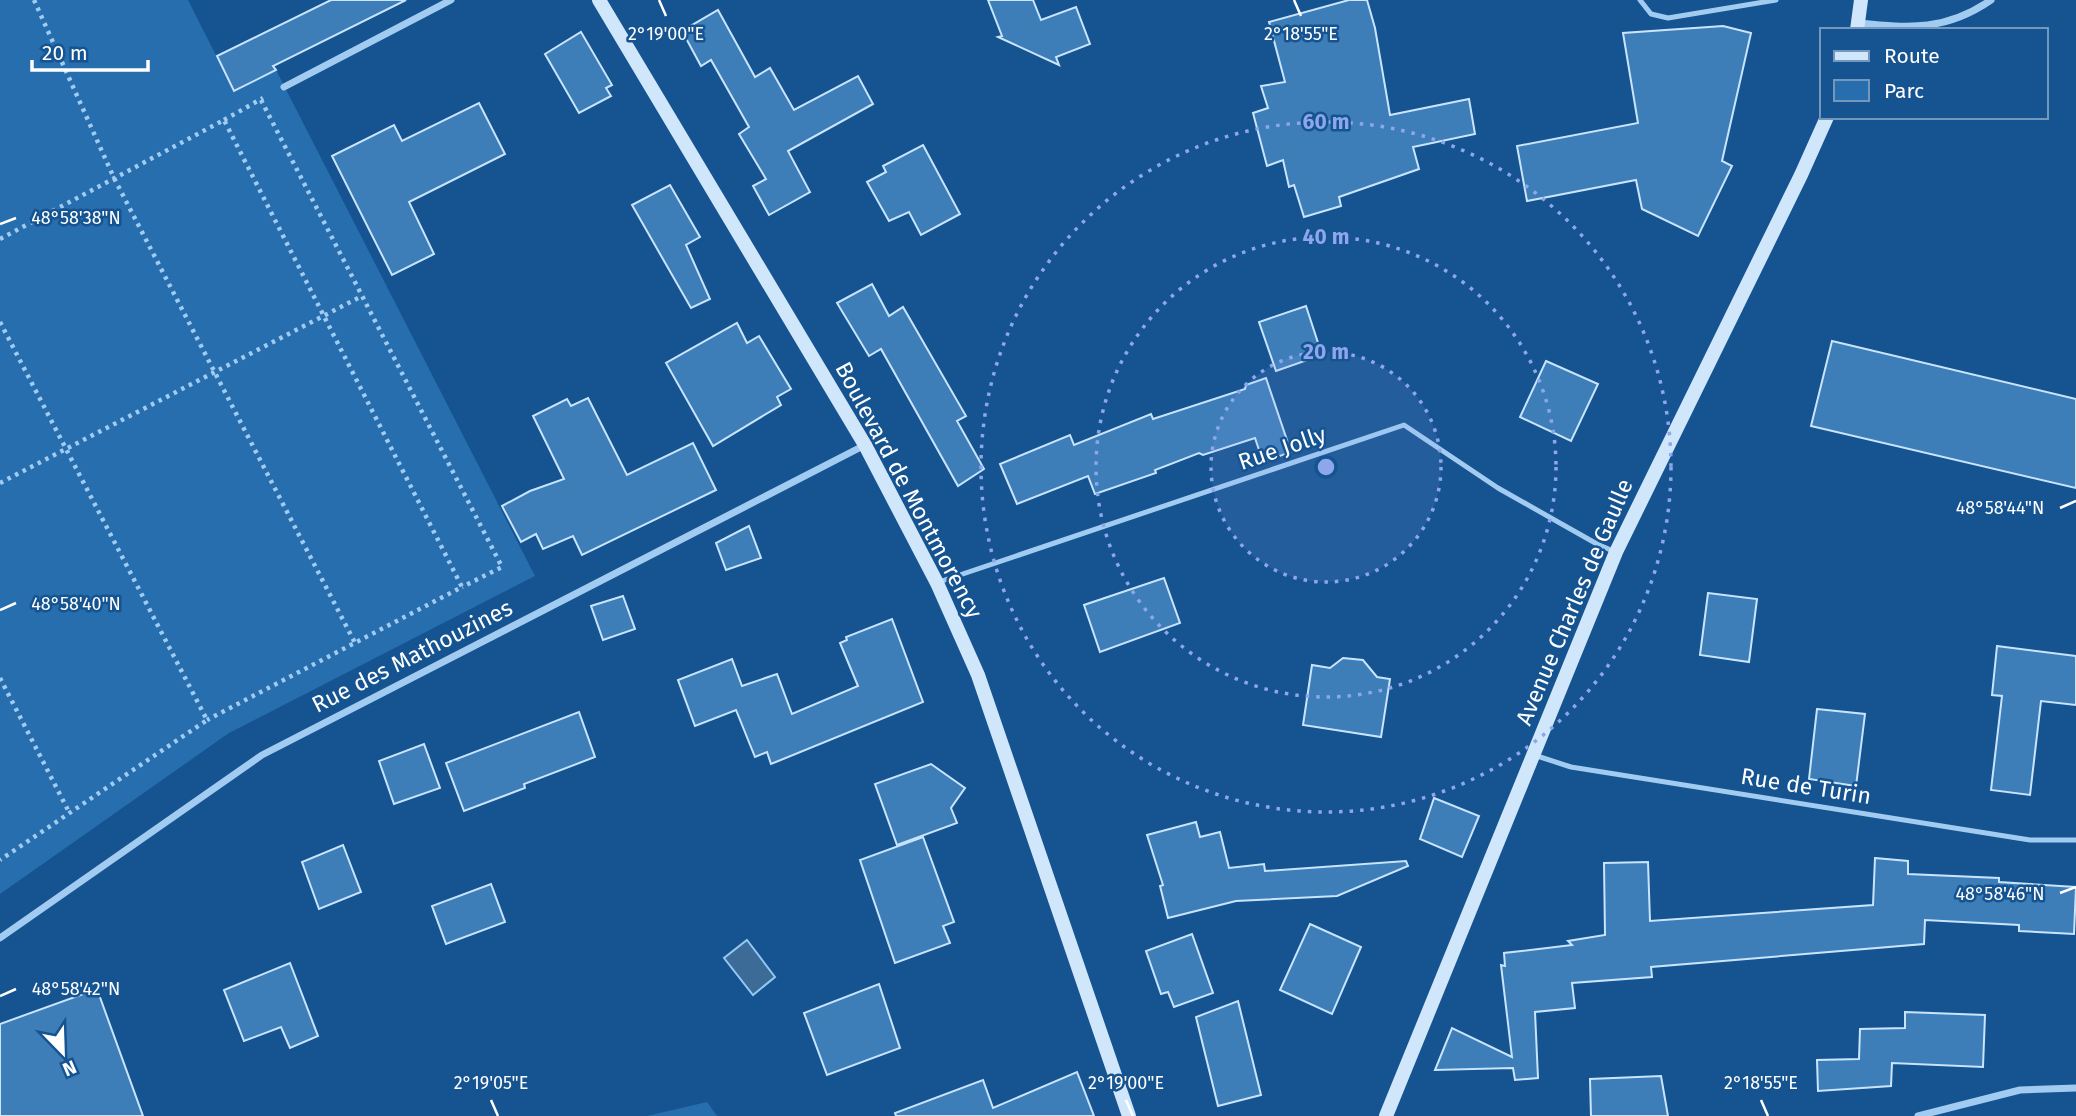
<svg xmlns="http://www.w3.org/2000/svg" width="2076" height="1116" font-family="'Fira Sans',sans-serif">
  <rect width="100%" height="100%" fill="#155490"/>
  <g fill="#276eaf">
    <path d="M0,0H188L234,91L276,70L535,576L229,733L0,894Z"/>
    <path d="M707,1102L717,1116H647Z"/>
  </g>
  <path fill="#3d6b97" stroke="#94c8f4" stroke-width="2" d="M747,940L775,977L753,995L724,958Z"/>
  <g fill="#3d7eb9" stroke="#c9e4fc" stroke-width="2">
    <path d="M331,0H406L273,66L276,70L234,91L217,56Z"/>
    <path d="M988,0H1033L1041,20L1076,7L1090,44L1056,57L1059,65L998,37L1002,36Z"/>
    <path d="M1349,0H1367L1375,28L1390,115L1469,99L1475,134L1413,147L1419,169L1339,197L1341,206L1304,217L1294,185L1289,187L1283,160L1267,166L1253,113L1268,108L1261,86L1285,82L1269,22Z"/>
    <path d="M718,10L755,77L770,68L794,110L858,76L873,104L788,151L810,192L769,215L753,186L766,179L739,134L749,127L711,60L701,66L682,31Z"/>
    <path d="M1723,26L1751,33L1722,161L1732,166L1698,236L1642,209L1636,180L1527,201L1517,146L1638,123L1623,33Z"/>
    <path d="M581,32L612,85L606,88L611,96L579,113L545,54Z"/>
    <path d="M479,103L505,154L409,202L434,254L392,275L332,156L394,125L402,141Z"/>
    <path d="M923,145L960,214L921,235L909,212L889,221L867,182L886,172L883,166Z"/>
    <path d="M670,185L700,237L686,245L710,299L691,308L632,205Z"/>
    <path d="M872,284L889,316L903,307L966,416L957,421L984,469L958,486L881,349L869,356L837,303Z"/>
    <path d="M1306,306L1322,355L1276,371L1259,322Z"/>
    <path d="M737,323L747,343L759,336L791,389L777,397L781,405L713,446L666,363Z"/>
    <path d="M1832,341L2076,399V488L1811,426Z"/>
    <path d="M1546,361L1598,384L1571,441L1520,417Z"/>
    <path d="M1266,378L1291,452L1263,462L1255,438L1203,455L1199,453L1155,470L1156,473L1095,494L1088,476L1017,504L1000,464L1070,435L1074,445L1151,414L1153,419L1245,389L1246,385Z"/>
    <path d="M588,398L627,475L693,443L716,490L582,555L573,536L543,549L536,534L521,542L502,506L530,491L564,479L533,416L567,399L571,406Z"/>
    <path d="M749,526L761,558L726,570L716,543Z"/>
    <path d="M1164,578L1180,623L1100,652L1084,605Z"/>
    <path d="M1708,593L1757,599L1749,662L1700,655Z"/>
    <path d="M623,596L635,629L603,640L591,606Z"/>
    <path d="M892,619L923,702L771,764L767,752L755,757L736,710L695,726L678,680L732,659L742,686L777,674L792,714L858,686L840,643L847,640L846,637Z"/>
    <path d="M1997,646L2076,656V705L2041,701L2030,795L1991,790L2002,696L1992,695Z"/>
    <path d="M1343,658L1363,660L1377,677L1390,679L1381,737L1303,725L1312,665L1330,668Z"/>
    <path d="M1817,709L1865,714L1856,786L1809,779Z"/>
    <path d="M579,712L595,757L524,784L525,788L464,811L446,763Z"/>
    <path d="M424,744L440,788L394,804L379,761Z"/>
    <path d="M931,764L965,788L951,808L957,823L897,845L875,784Z"/>
    <path d="M1434,798L1479,816L1462,857L1420,839Z"/>
    <path d="M1196,822L1200,837L1220,832L1229,868L1264,864L1265,871L1406,861L1408,866L1337,896L1236,901L1168,918L1160,886L1163,885L1147,835Z"/>
    <path d="M923,837L954,922L943,926L950,943L895,963L860,860Z"/>
    <path d="M343,845L361,892L319,909L302,862Z"/>
    <path d="M1875,858L1908,861V874L1999,878V882L2076,887L2074,934L2019,931V925L1925,920L1924,944L1651,967L1652,977L1572,983L1575,1008L1535,1012L1538,1078L1515,1080L1513,1068L1435,1070L1452,1028L1512,1057L1501,965L1505,966L1504,953L1572,945L1568,941L1605,935L1604,863L1648,862L1650,921L1873,905Z"/>
    <path d="M491,884L505,922L446,944L432,906Z"/>
    <path d="M1310,924L1361,947L1332,1014L1280,990Z"/>
    <path d="M1192,934L1213,993L1174,1007L1168,992L1161,994L1146,951Z"/>
    <path d="M290,963L318,1036L290,1048L281,1027L244,1041L224,990Z"/>
    <path d="M879,984L900,1048L827,1075L804,1013Z"/>
    <path d="M97,989L143,1116H0V1024Z"/>
    <path d="M1238,1001L1261,1095L1218,1106L1196,1017Z"/>
    <path d="M1905,1012L1985,1015L1983,1067L1892,1063L1891,1086L1818,1091L1817,1060L1859,1059L1860,1029L1905,1028Z"/>
    <path d="M1077,1072L1094,1116H896L895,1113L983,1080L993,1108Z"/>
    <path d="M1661,1076L1668,1116H1591L1590,1079Z"/>
  </g>
  <g fill="none" stroke-linecap="round" stroke-linejoin="round">
    <g stroke="#a2cbf1" stroke-width="4.5" stroke-dasharray="3.5 5" stroke-linecap="butt">
      <path d="M34,0L114,178L355,643"/>
      <path d="M261,100L502,567L462,587"/>
      <path d="M224,120L263,98"/>
      <path d="M0,239L224,120L462,587L207,720"/>
      <path d="M0,322L207,720L0,860"/>
      <path d="M0,483L362,296"/>
      <path d="M0,678L69,812"/>
    </g>
    <g stroke="#a2cbf1" stroke-width="5">
      <path d="M1640,0L1651,14L1668,18L1776,0"/>
      <path d="M939,582L1404,425L1498,488L1597,544L1613,551"/>
      <path d="M1534,755L1571,767L2030,840H2076"/>
    </g>
    <g stroke="#a2cbf1" stroke-width="7">
      <path d="M1858,23C1911,28 1946,31 1991,0"/>
      <path d="M284,87L451,0"/>
      <path d="M0,938L262,755L865,445"/>
      <path d="M1918,1116L2020,1090L2076,1088"/>
    </g>
    <g stroke="#d0e6fb" stroke-width="14">
      <path d="M599,0L865,445L937,583L978,675L1129,1116"/>
      <path d="M1857,30L1861,0"/>
      <path d="M1386,1116L1616,552L1801,175L1827,117"/>
    </g>
  </g>
  <path fill="none" stroke="#fff" stroke-width="2.5" d="M659,0L666,16M1294,0L1301,16M0,224L16,218M2060,508L2076,501M0,610L16,603M2060,893L2076,887M0,996L16,989M491,1100L498,1116M1126,1100L1133,1116M1761,1100L1768,1116"/>
  <circle cx="1326" cy="467" r="115" fill="#8ea6ec" fill-opacity=".12"/>
  <g fill="none" stroke="#8ea6ec" stroke-width="3.5" stroke-dasharray="3.5 7">
    <circle cx="1326" cy="467" r="115"/>
    <circle cx="1326" cy="467" r="230"/>
    <circle cx="1326" cy="467" r="345"/>
  </g>
  <g text-anchor="middle" stroke-width="5" stroke-linejoin="round" paint-order="stroke">
    <g font-size="23" fill="#fff" stroke="#155490">
      <text transform="translate(1282 448) rotate(-19)" y="8">Rue Jolly</text>
      <text transform="translate(909 490) rotate(62)" y="8">Boulevard de Montmorency</text>
      <text transform="translate(1574 602) rotate(-67)" y="8">Avenue Charles de Gaulle</text>
      <text transform="translate(412 656) rotate(-27)" y="8">Rue des Mathouzines</text>
      <text transform="translate(1806 786) rotate(9)" y="8">Rue de Turin</text>
    </g>
  </g>
  <g font-size="18" text-anchor="middle" fill="#fff" stroke="#155490" stroke-width="5" stroke-linejoin="round" paint-order="stroke">
    <text x="666" y="40">2°19'00"E</text>
    <text x="1301" y="40">2°18'55"E</text>
    <text x="76" y="224">48°58'38"N</text>
    <text x="2000" y="514">48°58'44"N</text>
    <text x="76" y="610">48°58'40"N</text>
    <text x="2000" y="900">48°58'46"N</text>
    <text x="76" y="995">48°58'42"N</text>
    <text x="491" y="1089">2°19'05"E</text>
    <text x="1126" y="1089">2°19'00"E</text>
    <text x="1761" y="1089">2°18'55"E</text>
  </g>
  <circle cx="1326" cy="467" r="10" fill="#8ea6ec" stroke="#155490" stroke-width="3.5"/>
  <g font-size="21" text-anchor="middle" font-weight="bold" fill="#8ea6ec" stroke="#155490" stroke-width="5" stroke-linejoin="round" paint-order="stroke">
    <text x="1326" y="129">60 m</text>
    <text x="1326" y="244">40 m</text>
    <text x="1326" y="359">20 m</text>
  </g>
  <rect x="1820" y="28" width="228" height="91" fill="#155490" stroke="#7398bc" stroke-width="2"/>
  <rect x="1834" y="51" width="35" height="10" fill="#d0e6fb" stroke="#7398bc" stroke-width="2"/>
  <text x="1884" y="63" font-size="21" fill="#ffffff">Route</text>
  <rect x="1834" y="80" width="35" height="21" fill="#276eaf" stroke="#7398bc" stroke-width="2"/>
  <text x="1884" y="98" font-size="21" fill="#ffffff">Parc</text>
  <g transform="translate(63 1053) rotate(157)" stroke="#155490" stroke-width="5" paint-order="stroke">
  <path d="M0-5L12 26L0 18L-12 26Z" fill="#ffffff"/>
  <text y="-10" font-size="19" font-weight="bold" text-anchor="middle" fill="#ffffff">N</text>
  </g>
  <path d="M32 60v10h116v-10" fill="none" stroke="#ffffff" stroke-width="3.5"/>
  <text x="42" y="60" font-size="21" fill="#ffffff" stroke="#155490" stroke-width="5" paint-order="stroke">20 m</text>
</svg>
